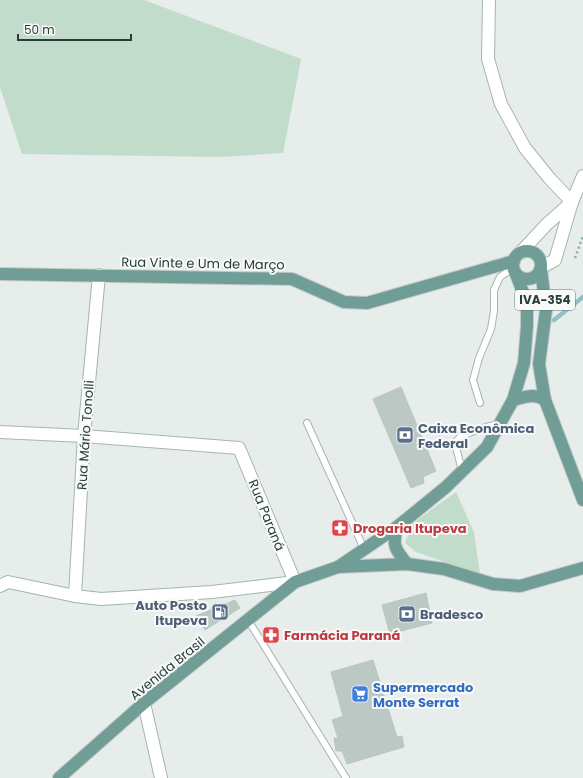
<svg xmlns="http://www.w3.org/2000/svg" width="583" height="778" font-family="Poppins,sans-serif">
  <rect width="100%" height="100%" fill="#e6edeb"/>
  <g fill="#c2dccb">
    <path d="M0,0H144L301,59L283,153L221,157L22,154L0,87Z"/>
    <path d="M456,492L474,532L480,574L416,552L405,543L413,523Z"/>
  </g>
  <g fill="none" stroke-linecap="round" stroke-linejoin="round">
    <path stroke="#95becc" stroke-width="4.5" d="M554,320L583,297"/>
  </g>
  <g fill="#bcc8c4" stroke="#b9c7c2">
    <path d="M401,387L436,471L423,477L424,483L411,488L373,399Z"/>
    <path d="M426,593L432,623L390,634L382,605Z"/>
    <path d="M235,600L240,608L205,630L196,616Z"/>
    <path d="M373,660L397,737L402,736L404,747L347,764L342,751H336L334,738H338L332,720L343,716L331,672Z"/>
  </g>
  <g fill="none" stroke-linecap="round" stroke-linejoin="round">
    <defs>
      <g id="service">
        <path d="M480,403L473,380L479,358L491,329L494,311V290L500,277L513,268"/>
        <path d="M307,423L364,549"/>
        <path d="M462,471L455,443L461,436L486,427L500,424"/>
        <path d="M248,620L346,778"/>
      </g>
      <g id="minor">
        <path d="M489,0L488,59L501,104L525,148L550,179L572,202"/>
        <path d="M0,432L84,436L239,448L295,582"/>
      </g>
      <g id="tertiary">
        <path d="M520,253L547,224L572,202"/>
        <path d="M542,267L555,260L572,202L583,176"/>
      </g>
      <g id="secondary">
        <path d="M0,586L8,582L75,596L101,599L212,592L295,582"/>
        <path d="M75,596L84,436L99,275"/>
        <path d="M144,703L161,778"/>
      </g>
      <g id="primary">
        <circle cx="527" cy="265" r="14"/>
        <path d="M541,269L546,310L539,364L545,400L583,500"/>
        <path d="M0,274L292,279L344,302L367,303L514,261"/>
        <path d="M513,400C523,397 535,393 545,400"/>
        <path d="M397,527C392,546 395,549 407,564"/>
        <path d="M338,567L407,564L444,569L493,584L520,586L583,568"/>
        <path d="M59,778L144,703L295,582L338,567L397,527L446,487L487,447L513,400L524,363L527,326V303L516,274"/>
      </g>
    </defs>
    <use href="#service" stroke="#a9b5b2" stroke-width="8"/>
    <use href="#minor" stroke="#a9b5b2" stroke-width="14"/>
    <use href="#tertiary" stroke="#a9b5b2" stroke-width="14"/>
    <use href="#secondary" stroke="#a3b5b0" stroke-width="14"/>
    <use href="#primary" stroke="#c3c9c8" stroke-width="14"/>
    <path stroke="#8aada6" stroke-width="2.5" stroke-dasharray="2 3" stroke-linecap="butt" d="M575,258L583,236"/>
    <use href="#service" stroke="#fff" stroke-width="6"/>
    <use href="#minor" stroke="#fff" stroke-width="12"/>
    <use href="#tertiary" stroke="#fff" stroke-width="12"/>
    <use href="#secondary" stroke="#fff" stroke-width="12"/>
    <use href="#primary" stroke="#709e96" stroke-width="12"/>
  </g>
  <defs>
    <symbol id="bank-square" viewBox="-11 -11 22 22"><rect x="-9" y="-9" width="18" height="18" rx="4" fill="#5c6f8a" stroke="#f7faf9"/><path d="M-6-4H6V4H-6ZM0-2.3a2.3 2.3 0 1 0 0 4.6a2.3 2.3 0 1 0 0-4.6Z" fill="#fff"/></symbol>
    <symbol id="pharmacy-square" viewBox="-11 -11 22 22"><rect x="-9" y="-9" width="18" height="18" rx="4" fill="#e0444e" stroke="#f7faf9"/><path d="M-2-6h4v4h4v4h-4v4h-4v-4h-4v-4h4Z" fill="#fff"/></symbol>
    <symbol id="fuel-square" viewBox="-11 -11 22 22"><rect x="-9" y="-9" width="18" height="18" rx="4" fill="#5c6f8a" stroke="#f7faf9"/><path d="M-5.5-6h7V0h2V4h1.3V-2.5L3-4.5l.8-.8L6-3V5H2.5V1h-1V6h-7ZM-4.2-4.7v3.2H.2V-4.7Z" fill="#fff"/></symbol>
    <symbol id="supermarket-square" viewBox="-11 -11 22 22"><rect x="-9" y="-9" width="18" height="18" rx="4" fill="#3f7fe0" stroke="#f7faf9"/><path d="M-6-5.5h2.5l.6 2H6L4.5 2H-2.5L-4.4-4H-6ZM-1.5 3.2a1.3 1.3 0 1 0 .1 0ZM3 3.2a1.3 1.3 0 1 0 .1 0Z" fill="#fff"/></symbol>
  </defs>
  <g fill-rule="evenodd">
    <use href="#bank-square" x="395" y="425" width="20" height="20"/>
    <use href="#pharmacy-square" x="330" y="518" width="20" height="20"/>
    <use href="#fuel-square" x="210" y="602" width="20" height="20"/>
    <use href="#bank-square" x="397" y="604" width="20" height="20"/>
    <use href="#pharmacy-square" x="261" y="625" width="20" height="20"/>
    <use href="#supermarket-square" x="350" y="684" width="20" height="20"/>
  </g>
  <g text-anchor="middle" stroke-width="4" stroke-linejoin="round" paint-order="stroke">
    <rect fill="#f7faf9" stroke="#657673" stroke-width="1" x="515" y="290" width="60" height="20" rx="3"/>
    <g font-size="12" font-weight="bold" fill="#273e3a">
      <text x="545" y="304">IVA-354</text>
    </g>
    <g font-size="13" fill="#273e3a" stroke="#f7faf9">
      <text transform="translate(203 263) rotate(1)" y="5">Rua Vinte e Um de Março</text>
      <text transform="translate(85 435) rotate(-86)" y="5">Rua Mário Tonolli</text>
      <text transform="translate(267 515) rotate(68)" y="5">Rua Paraná</text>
      <text transform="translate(167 668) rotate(-39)" y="5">Avenida Brasil</text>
    </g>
    <g font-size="13" font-weight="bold" fill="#4e5e75" stroke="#f7faf9" text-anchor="start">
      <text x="418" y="433">Caixa Econômica<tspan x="418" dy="15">Federal</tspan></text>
      <text x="207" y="610" text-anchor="end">Auto Posto<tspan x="207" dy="15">Itupeva</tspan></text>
      <text x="420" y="619">Bradesco</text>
    </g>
    <g font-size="13" font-weight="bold" fill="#be3a42" stroke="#f7faf9" text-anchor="start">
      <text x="353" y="533">Drogaria Itupeva</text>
      <text x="284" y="640">Farmácia Paraná</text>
    </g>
    <g font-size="13" font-weight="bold" fill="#366cbe" stroke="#f7faf9" text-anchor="start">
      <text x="373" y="692">Supermercado<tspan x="373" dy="15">Monte Serrat</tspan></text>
    </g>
  </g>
  <path d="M18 34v6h113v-6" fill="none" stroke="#273e3a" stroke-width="2"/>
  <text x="24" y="34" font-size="12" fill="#273e3a" stroke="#f7faf9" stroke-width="3" paint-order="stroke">50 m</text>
</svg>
